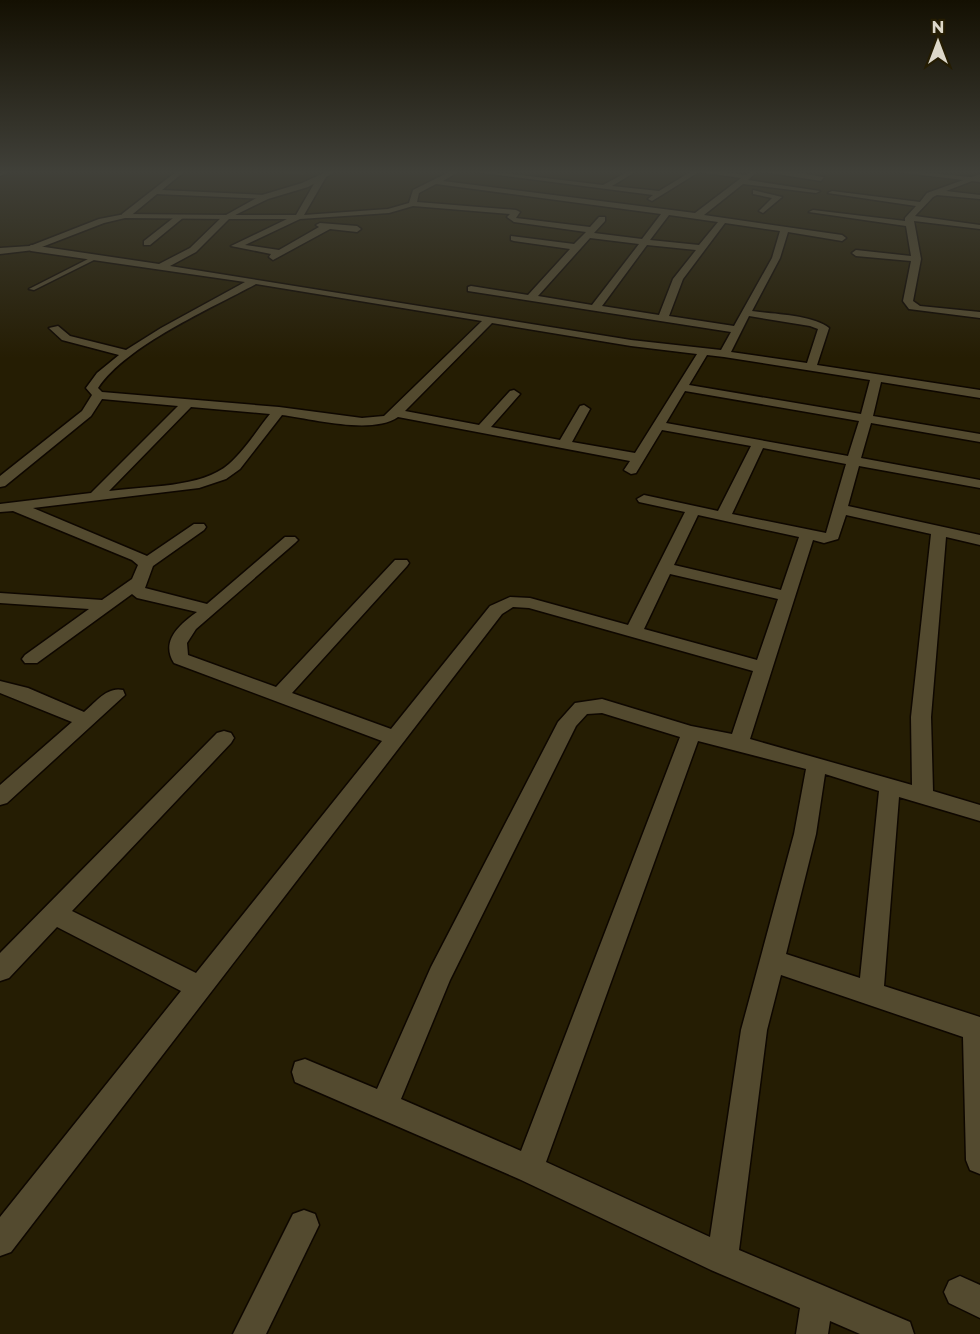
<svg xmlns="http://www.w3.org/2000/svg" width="980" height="1334" font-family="Montserrat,sans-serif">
  <rect width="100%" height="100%" fill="#251d03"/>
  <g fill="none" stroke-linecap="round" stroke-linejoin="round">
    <defs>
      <g id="service">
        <path d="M6,171H12L0,176V173Z"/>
        <path d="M94,256L96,259L34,290L29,289Z"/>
      </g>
      <g id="minor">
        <path d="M177,171H185L162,190L265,195L269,197L265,199L157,194L128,218H122V214Z"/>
        <path d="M451,171H460L443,181L695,213L741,178L699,172L652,201L648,199L653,195L467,171H487L603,185L629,171H637L612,186L659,191L692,171H716L746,175C759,164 806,174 824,177L821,181L758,171L748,180L820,191L816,193L743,184L704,215L842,235L846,238L842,241L788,232L780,258L752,311C773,314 814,315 829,328L817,365L980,390V398L881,382L873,416L980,434V442L871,423L861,458L980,480V488L859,466L848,506L980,535V545L946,537L931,717L933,791L980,805V821L899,797L884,986L980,1017V1174L970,1170L966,1160L963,1037L781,975L767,1030L739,1250L910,1322L914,1334H860L830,1321L828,1334H796L800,1308L711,1270L519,1179L295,1082L292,1072L295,1062L305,1059L377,1089L431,967L558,722L575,703L602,699L691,726L732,734L753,671L529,608L513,607L502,614L11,1252L0,1256V1217L181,991L57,927L9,978L0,981V953L217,733L224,731L231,733L234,738L231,743L72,911L196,973L382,741L174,663C160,641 180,624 197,612L137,598L132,594L37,663H25L22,659L25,655L89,609L0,603V593L102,600L132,579L138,565L132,560L13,511L0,512V504L91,493L178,406L102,399L91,416L5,486L0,487V476L82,411L92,395L86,388L97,373L119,355L62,340L49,328L58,326L70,336L126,350L161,328L245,282L31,251L27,248L31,245L159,264L190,248L224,215H296L319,175L326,177L304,215L388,209L409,203L413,190ZM436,184L661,214L642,239L594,233L605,221V217H599L590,227L516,218L520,212L516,210L417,202L419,193ZM413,206L510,214L507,217L514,222L586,232L574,244L511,236V240L514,241L570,249L528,295L471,286L468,287V291L731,332L721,350L631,340L170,266L196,252L229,219H287L231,246L271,254L269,257L273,260L330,229L357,232L361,229L357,226L320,223L316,225L319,227L279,250L245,245L300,219L389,213ZM669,215L718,222L699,245L650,240ZM725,223L780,231L772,258L734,326L669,316L683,279ZM590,238L639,244L592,305L538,296ZM647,245L696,250L673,279L659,315L602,306ZM256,284L482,321L384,416L362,418L279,407L102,392L98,388C127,345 210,309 256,284ZM749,316L810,326L818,329L807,363L731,352ZM492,323L631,346L697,354L635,453L572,442L590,409L584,405L580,406L560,440L491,427L520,394L514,390L510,391L479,425L405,411ZM707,355L724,357L870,380L861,414L689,385ZM685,391L859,421L848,456L666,423ZM191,407L270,414C257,430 245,450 229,464C202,488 145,486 109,491ZM282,415C313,419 372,435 398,417L630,461L624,470L631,474L636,473L662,430L751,446L718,511L644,495L637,499L639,502L685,512L628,625L530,598L510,597L490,606L391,729L292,693L407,566L409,563L407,560H395L276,687L188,655L187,643L196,629L295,543L298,540L295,537H285L207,604L145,588L153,566L204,530L206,527L204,524H194L147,556L33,508L199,488L226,479L240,469ZM763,448L846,464L826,533L732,514ZM698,515L799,537L781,590L674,565ZM846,515L931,534L911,717L912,785L750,739L813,540L824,543L838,539ZM670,574L778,599L757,660L644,629ZM602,713L680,737L521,1151L401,1099L450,980L576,726L587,714ZM698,741L806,769L794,834L741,1030L710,1237L546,1162ZM825,774L879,791L860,978L786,954L816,834Z"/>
        <path d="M980,174V178L946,191L980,195V199L937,195L933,197L915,216L980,225V229L914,221L921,259L913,301L920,306L980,312V318L909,309L903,301L911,261L856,256L852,253L856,250L911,256L906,226L809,212L813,210L905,221V218L916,206L828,193L832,191L920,202L927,193Z"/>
        <path d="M753,190L782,197L763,213L759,211L772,198L753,194Z"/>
        <path d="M177,215L184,217L150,245H144V241Z"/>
        <path d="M0,681L28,688L84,712C95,703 107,686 123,690L125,695L7,803L0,805V785L72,722L0,693Z"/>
        <path d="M304,1210L315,1214L319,1225L266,1334H233L293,1214Z"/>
        <path d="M960,1276L980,1285V1318L949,1303L944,1292L949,1281Z"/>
      </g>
      <g id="tertiary">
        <path d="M328,171H337L308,187L268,199L227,219L125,218L104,223L34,250L0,254V248L30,246L99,219L125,214L226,215L262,195L302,183Z"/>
        <path d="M888,171H910L980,178V182Z"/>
      </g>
    </defs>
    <use href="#service" stroke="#0e0700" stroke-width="3"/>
    <use href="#minor" stroke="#0e0700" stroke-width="3"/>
    <use href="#tertiary" stroke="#0e0700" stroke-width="3"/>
    <use href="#service" fill="#534a2f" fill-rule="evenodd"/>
    <use href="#minor" fill="#534a2f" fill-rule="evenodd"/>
    <use href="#tertiary" fill="#534a2f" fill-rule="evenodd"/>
  </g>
  <path fill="#463b0e" d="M285,171H312L303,175L286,173Z"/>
  <path fill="#322801" d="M302,171H312L303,175Z"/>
  <linearGradient id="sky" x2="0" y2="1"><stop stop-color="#141002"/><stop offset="0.48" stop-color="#404039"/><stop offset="1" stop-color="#404039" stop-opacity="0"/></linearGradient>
  <rect width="980" height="358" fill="url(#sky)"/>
  <g transform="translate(938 42)" stroke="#251d03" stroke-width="4.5" paint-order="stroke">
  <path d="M0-4.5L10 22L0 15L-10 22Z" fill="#ddd8c9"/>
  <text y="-9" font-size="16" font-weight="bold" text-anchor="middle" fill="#ddd8c9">N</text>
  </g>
</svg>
